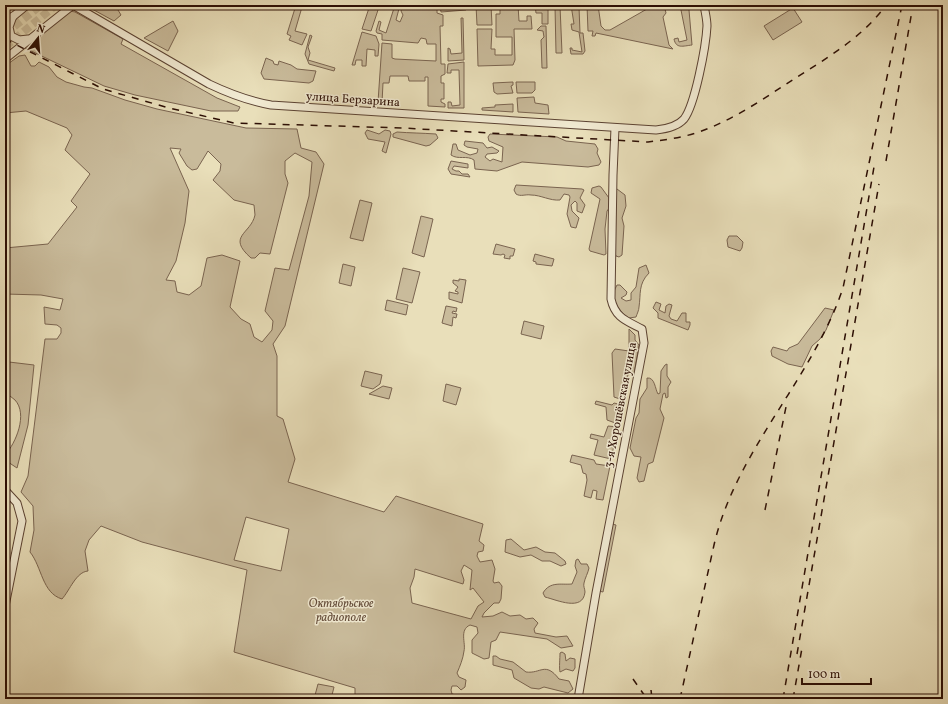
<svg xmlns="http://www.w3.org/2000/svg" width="948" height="704" font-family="Vollkorn,serif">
  <rect width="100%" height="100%" fill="#e9dfba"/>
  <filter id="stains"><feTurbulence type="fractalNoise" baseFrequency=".005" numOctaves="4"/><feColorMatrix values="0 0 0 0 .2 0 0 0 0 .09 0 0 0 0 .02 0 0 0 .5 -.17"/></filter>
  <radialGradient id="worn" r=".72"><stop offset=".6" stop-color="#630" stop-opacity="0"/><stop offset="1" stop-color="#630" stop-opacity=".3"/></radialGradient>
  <g fill="#c9bb9b" stroke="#7a6450" fill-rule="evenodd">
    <path d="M100,5H115L121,15L114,21L92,9L97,6L99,9L101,7Z"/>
    <path d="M296,5L302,7L295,31L307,34L302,45L289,40L291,36L287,34Z"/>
    <path d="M370,5L376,6L378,10L371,31L362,29Z"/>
    <path d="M395,5H400L396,20L400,22L403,15L401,11L403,5H437V13L443,15V26H440L441,64H445V74L441,76V83H444V99H441V102L445,104V107L428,106V77H425V81H409L408,76H390L389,83H383L382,103L378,102L382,43L392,44V58L395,59L436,61V44H427L426,39L421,38L418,43L382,40V34L377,33L376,31L379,21L381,22L379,30L386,33Z"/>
    <path d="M440,5H466V10L441,12Z"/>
    <path d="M476,5H491L492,25H477Z"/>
    <path d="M500,5H518L519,21H527V16H531L532,29H514L515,60L513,65L478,66L477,29H492L491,49H495V55H512V37H496V14H500Z"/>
    <path d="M535,5H548V24H542V13H536Z"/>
    <path d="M571,5L579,7L580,33H583L585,51L583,54H571L570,48H572V50L582,52L579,32L572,30L571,24H574Z"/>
    <path d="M587,5H598L601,26L605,30H610L654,5H664L666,13L663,17L669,45L673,49L596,33L595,36H592L593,31H588Z"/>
    <path d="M680,5H688L689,10L692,45C683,46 676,49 674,39L678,38L679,42L687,40Z"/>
    <path d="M555,6H560L562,53H556Z"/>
    <path d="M793,8L802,22L773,40L764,26Z"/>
    <path d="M70,11L75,12L123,39L121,44L217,98L240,107L238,111H211L135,95L104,86L23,47Z"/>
    <path d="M461,18H463L464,60L448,61V48L450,49L451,54L462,53Z"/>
    <path d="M173,21L178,31L168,51L144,38Z"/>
    <path d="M541,26H546L547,68H542L541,40L544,37L543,31L537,30Z"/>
    <path d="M362,32L376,36L379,44L378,56H375V50L367,49L366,66H362V60H356L355,65H352Z"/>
    <path d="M310,35L312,36L308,47L310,53L308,60L335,68L334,71L309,64L305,54Z"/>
    <path d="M25,55L31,66H35L39,62L49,67L57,77L66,82L84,87L92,88L125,100L157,109L246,128L297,129L301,148L316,152L324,164L285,326L273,344L277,356V416L283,419L295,459L288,482L384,512L396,496L483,524L479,541L484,545L483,551L478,552L477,556L480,562L492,560L495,569L493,581L494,583L499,582L502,586L501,599L499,603H494L484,613L482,617L493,616L502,612L510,616L520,615L526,619L533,618L538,623L534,629L535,633L556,637L567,636L573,646L561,648L547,639L500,632L496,640L491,642L489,658L484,659L472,653V640L478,633L477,627L470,625C459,630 466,643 464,651C463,659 460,666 457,673L459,677L466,680L465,687L461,690L457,686H452L451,690L452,694L473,699H355V688L234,652L247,570L142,542L101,526L89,540L85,551L88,571C76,572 70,590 62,599C42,593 42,567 30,552L34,530L33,506L21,492L28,476L45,339H57L61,333V328L57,325L45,324L44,307L60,310L63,299L41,295L5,294V248L48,244L77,207L71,201L90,174L65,150L72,135L67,128L26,111L5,113V66L19,56ZM170,148L181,149L179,153L187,166L192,170L197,169L208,151L221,164L220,171L213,180L234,200L254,205C254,208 255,212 255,215C251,234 226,236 251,258H255L260,253L270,254L288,183L285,174V161L295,153L312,162L309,196L289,270L275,268L265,311L273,321L272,330L262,342L254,337L250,324L241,319L230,307L240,261L222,255L207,258L201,286L189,295L177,292L175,281L166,280L176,261L185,223L189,191ZM246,517L289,529L281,571L234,560ZM464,565L472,570L470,590L473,588L484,602L478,606L471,619L412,603L410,588L414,577L415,569L463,584L464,580L461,571Z"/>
    <path d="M266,58L273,61L274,64L278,65L279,61L291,65L297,69L316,71L313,81L309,83L264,79L261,73Z"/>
    <path d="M464,62V108H448V102H451L452,106L460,105L459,70H451V73H447L448,64Z"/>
    <path d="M513,82V85L511,86L513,93L497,94L494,92L493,83Z"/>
    <path d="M516,82H535V90L532,93H517Z"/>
    <path d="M534,97L535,103L548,105L549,114L518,112L517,98Z"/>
    <path d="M513,104V112L482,110V108L495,107V105Z"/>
    <path d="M367,130L379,134L385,130L390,131L391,134L386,153L382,151L385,142L368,139L365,133Z"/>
    <path d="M397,132C410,133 422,133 436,134L438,138L430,145L426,146L393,137V134Z"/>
    <path d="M490,134L557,137L566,141L595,144L598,149L597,153L601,162L599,165L588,167L522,162L497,171L475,169L474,160C467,155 458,160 451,155L453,144H456L458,150L470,155L477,153L478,149L467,147L464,145L465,141L483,143L487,148L492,147L499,151L497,153L487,154L485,157L490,161L493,159L502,162L503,147L489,141L488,137Z"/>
    <path d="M451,161L468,164V168L454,166L452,169L456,171H459L462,174H468L470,177L451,174L448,169Z"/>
    <path d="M516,185L582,189L584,190L580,198L585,205L582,213L577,211V203L575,201L571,205L572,211L579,218L576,228L571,227L567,214L570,197L569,195L564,194L560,200C550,201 541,195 531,195C525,194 521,197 516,194L514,190Z"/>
    <path d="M599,186L601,187L609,198L610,207L607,211L605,229L606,254L604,255L590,251L589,249L600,199L591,193L592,188Z"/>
    <path d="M617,189L625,195L626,206L622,218L624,226L622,255L619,257L616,256L615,253V191Z"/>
    <path d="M360,200L372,203L363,241L350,238Z"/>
    <path d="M421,216L433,219L424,257L412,253Z"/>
    <path d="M729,236H737L743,242L742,248L740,251L728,247L727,240Z"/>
    <path d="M496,244L515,249L513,256H510V259L504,258L505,255L503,254L501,255L493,254Z"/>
    <path d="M535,254L554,259L552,266L536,264V262L533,261Z"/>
    <path d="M343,264L355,267L351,286L339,283Z"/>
    <path d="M646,265L649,273C638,284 641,294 639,307C639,310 637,314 636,317L629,318C622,314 610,300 614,291C615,289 616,287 617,285H620L627,292L626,295L621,298L626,301L631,300V293L636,287L639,268Z"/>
    <path d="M403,268L420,272L412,303L396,299Z"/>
    <path d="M459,279L466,280L462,303L449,299V292L458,294V292L455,291L458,287L453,283V280L459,281Z"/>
    <path d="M387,300L408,305L406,315L385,310Z"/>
    <path d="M656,302L661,304L659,310L665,313L666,306L669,304L672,305L669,316L671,319L677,321L682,313H686V322H690V325L688,330L658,318V313L653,308Z"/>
    <path d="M446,306L457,308L456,312L453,311L452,313L457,314L456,318L453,317L452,326L442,323Z"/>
    <path d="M825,308L834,310L826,330L820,339L812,346L802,367L788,364L772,356L771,351L773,347L787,351L789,348L798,344Z"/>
    <path d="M524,321L544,326L541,339L521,334Z"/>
    <path d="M629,329L635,335V340L639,345L634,374L630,373L636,348L633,349L623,400L614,397L612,353L615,349L629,351Z"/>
    <path d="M5,359L9,362L34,365L28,425L17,468L5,460V455C16,443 28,414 15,400C12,397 8,395 5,392Z"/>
    <path d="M667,364V376L671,382L668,387V397L666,398L665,393L663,394L660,409L664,418L653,462L648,464L644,481L639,482L637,478L641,457L634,456L630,448L636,418L639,413L640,399L647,388V378C655,377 655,389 658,394L660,393L661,371L665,365Z"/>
    <path d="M365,371L382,375L380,384L373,389L361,386Z"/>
    <path d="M446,384L461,388L456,405L443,401Z"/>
    <path d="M383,386L392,388L389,399L369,394Z"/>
    <path d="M596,401L612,405L614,403L622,405L618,424L607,420L606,407L595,404Z"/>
    <path d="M608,426L618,427L611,459L594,455L598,440L590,438L591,434L604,437Z"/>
    <path d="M572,455L594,460L596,464L610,466L603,500L596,499L597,491L593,490L591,498L584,496L587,480L586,474L583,473L581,465L570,462Z"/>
    <path d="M612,524L616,525L603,592L599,591Z"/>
    <path d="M511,539L524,550L536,547L545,552L555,553L565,561L566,564L561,566L550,561H542L531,555L520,557L505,552L506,540Z"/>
    <path d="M578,559L581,564H587L589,568C588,573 585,578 584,583C583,586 585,589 585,592C583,612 557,600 545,597L543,593C550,581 561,585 572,584L577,572L575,566L576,560Z"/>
    <path d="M562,652L565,654L566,661L570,658L575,659V668L573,671L566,669L560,672C559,668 560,658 560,653Z"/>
    <path d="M493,656H496L500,659L513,662L526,672C541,674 545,661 559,679L569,681L573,689L568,693L544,687L539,689L531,688L514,678L512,670L493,665Z"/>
    <path d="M318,684L334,687L331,699H314Z"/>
  </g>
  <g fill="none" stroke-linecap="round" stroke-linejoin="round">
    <g stroke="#cdc09f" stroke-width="8" stroke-dasharray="8 4" stroke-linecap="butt">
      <path d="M5,34L41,5"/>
      <path d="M5,47L56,5"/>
    </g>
    <defs>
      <g id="tertiary">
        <path d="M73,5L209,84C230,94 249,101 271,105L656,130C666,129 677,127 684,119C695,105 706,46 707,26C707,19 705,12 704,5"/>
        <path d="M13,16L9,27L11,36L19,40L28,39"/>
        <path d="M10,19L27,5"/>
        <path d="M5,59L73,5"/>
        <path d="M5,490L17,503L22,521L5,606"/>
        <path d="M578,699L596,593L644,343L642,329C627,321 615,318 611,299L613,175L615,128"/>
      </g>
    </defs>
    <use href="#tertiary" stroke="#5b4232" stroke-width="9"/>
    <use href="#tertiary" stroke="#f1ead2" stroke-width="7"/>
    <g stroke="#2c0e04" stroke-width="1.5" stroke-dasharray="7 7" stroke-linecap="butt">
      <path d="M5,39L103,89L169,108L234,123L402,128L648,142C664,140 680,138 696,133C732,121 763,99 794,79C827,58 863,37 886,5"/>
      <path d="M886,161L913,5"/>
      <path d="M765,510L787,402"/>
      <path d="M797,654L879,184"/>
      <path d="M633,679L647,699"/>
      <path d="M651,690L652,699"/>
      <path d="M680,699L714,545C736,450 812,380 843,288L902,5"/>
      <path d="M783,699L874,167"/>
      <path d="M793,699L802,648"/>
    </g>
  </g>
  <g text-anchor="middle" stroke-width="3" stroke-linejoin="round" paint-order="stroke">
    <g font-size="12" fill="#2c0e04" stroke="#f1ead2">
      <text transform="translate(353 99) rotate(4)" y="4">улица Берзарина</text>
      <text transform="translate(620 405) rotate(-79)" y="4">3-я Хорошёвская улица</text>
    </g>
    <g font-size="12" font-style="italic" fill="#634b39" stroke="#f1ead2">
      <text x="341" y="607">Октябрьское<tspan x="341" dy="14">радиополе</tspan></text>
    </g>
  </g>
  <rect width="948" height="704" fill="none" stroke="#e9dfba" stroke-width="20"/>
  <rect x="6" y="6" width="936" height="692" fill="none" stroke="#2c0e04" stroke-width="2"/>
  <rect x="10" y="10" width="928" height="684" fill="none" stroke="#2c0e04"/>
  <g transform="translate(38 38) rotate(17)" stroke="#f1ead2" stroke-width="3" paint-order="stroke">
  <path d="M0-3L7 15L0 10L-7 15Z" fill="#2c0e04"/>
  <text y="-6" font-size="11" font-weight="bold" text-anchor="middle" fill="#2c0e04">N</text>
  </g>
  <path d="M802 678v6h69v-6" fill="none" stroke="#2c0e04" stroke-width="2"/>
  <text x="808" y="678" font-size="12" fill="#2c0e04" stroke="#f1ead2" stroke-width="3" paint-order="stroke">100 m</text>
  <rect width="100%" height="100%" filter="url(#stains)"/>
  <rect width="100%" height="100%" fill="url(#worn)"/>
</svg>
